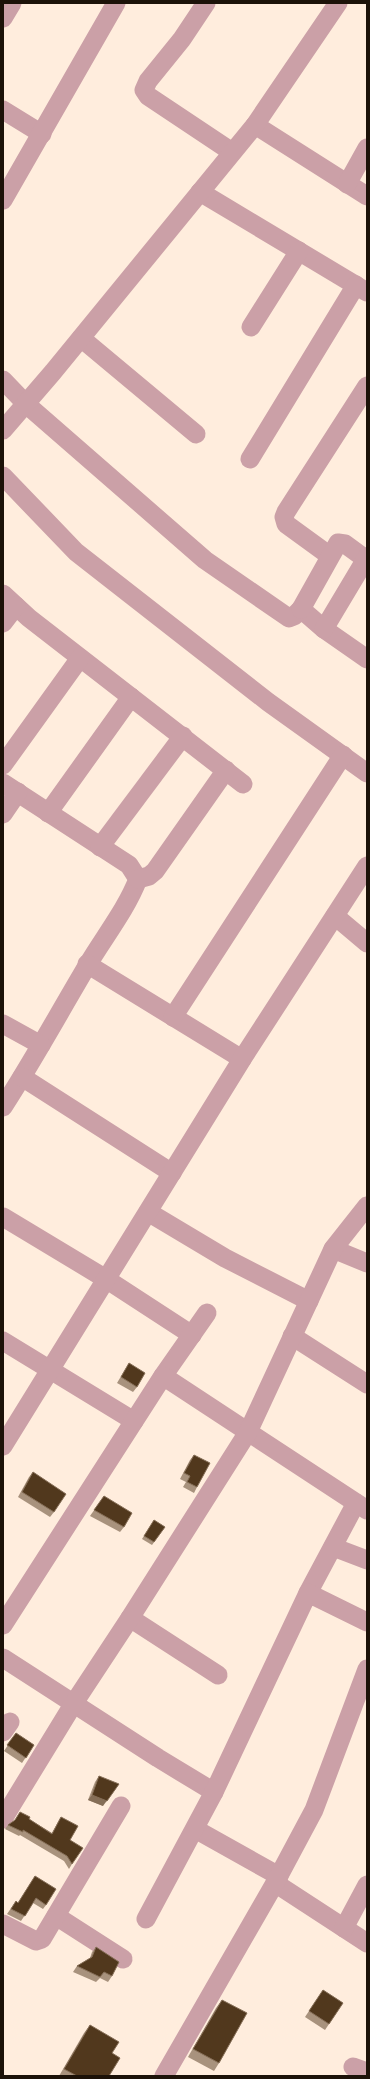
<svg xmlns="http://www.w3.org/2000/svg" width="370" height="2079" font-family="'Zilla Slab',serif">
  <rect width="100%" height="100%" fill="#ffeddd"/>
  <g fill="none" stroke-linecap="round" stroke-linejoin="round">
    <g stroke="#cba0a7" stroke-width="19">
      <path d="M206,3L182,39L148,81L144,90L148,96L232,152"/>
      <path d="M3,18L12,3"/>
      <path d="M3,110L42,134"/>
      <path d="M255,125L367,196"/>
      <path d="M347,184L367,148"/>
      <path d="M200,192L367,292"/>
      <path d="M3,200L116,3"/>
      <path d="M251,327L299,251"/>
      <path d="M81,338L196,434"/>
      <path d="M3,380L26,404L205,560L289,618L294,616L301,609L324,629L367,659"/>
      <path d="M3,430L53,372L255,125L338,3"/>
      <path d="M250,459L356,285"/>
      <path d="M3,476L76,552L268,702L367,773"/>
      <path d="M330,556L286,524L284,517L286,512L367,386"/>
      <path d="M3,594L29,618L243,784"/>
      <path d="M301,609L338,543L345,544L367,560"/>
      <path d="M3,623L16,606"/>
      <path d="M324,629L367,557"/>
      <path d="M3,765L80,658"/>
      <path d="M3,783L129,865L138,879C126,910 104,937 87,966C59,1013 33,1061 3,1107"/>
      <path d="M48,813L131,697"/>
      <path d="M3,814L18,792"/>
      <path d="M100,847L183,736"/>
      <path d="M138,879L149,876L155,871L226,770"/>
      <path d="M335,916L367,943"/>
      <path d="M87,964L242,1059"/>
      <path d="M173,1017L343,755"/>
      <path d="M3,1024L41,1045"/>
      <path d="M22,1077L172,1173"/>
      <path d="M148,1212L225,1258L309,1301"/>
      <path d="M3,1217L106,1279L192,1335"/>
      <path d="M333,1249L367,1263"/>
      <path d="M292,1336L367,1384"/>
      <path d="M3,1341L134,1421"/>
      <path d="M163,1376L207,1313"/>
      <path d="M3,1446L244,1056L367,866"/>
      <path d="M333,1547L367,1560"/>
      <path d="M308,1593L356,1503"/>
      <path d="M130,1618L218,1675"/>
      <path d="M3,1625L163,1376L367,1510"/>
      <path d="M3,1658L158,1758L214,1792"/>
      <path d="M3,1732L10,1722"/>
      <path d="M3,1819L74,1703L130,1618L248,1432L333,1249L367,1206"/>
      <path d="M195,1829L279,1876"/>
      <path d="M275,1883L367,1943"/>
      <path d="M56,1916L123,1959"/>
      <path d="M146,1919L214,1792L308,1593L367,1622"/>
      <path d="M3,1924L36,1941L42,1939L121,1806"/>
      <path d="M344,1928L367,1885"/>
      <path d="M353,2067L367,2072"/>
      <path d="M164,2076L275,1883L314,1810L367,1669"/>
    </g>
  </g>
  <g fill="#a8927d">
    <path d="M129,1363L137,1387L133,1392L117,1383Z"/>
    <path d="M194,1455L197,1487L194,1493L183,1487L186,1482L180,1479L190,1460Z"/>
    <path d="M33,1472L54,1512L50,1517L18,1497L29,1477Z"/>
    <path d="M104,1496L124,1527L120,1532L90,1516Z"/>
    <path d="M154,1520L165,1527L152,1545L142,1539Z"/>
    <path d="M16,1733L34,1745L22,1763L4,1751Z"/>
    <path d="M99,1776L103,1806L88,1800L95,1782Z"/>
    <path d="M61,1817L70,1840L72,1864L69,1869L64,1861L20,1835L19,1836L5,1829L8,1825L29,1819L52,1833L58,1822Z"/>
    <path d="M35,1876L46,1905L43,1909L33,1903L21,1921L7,1914L16,1901L18,1903Z"/>
    <path d="M96,1947L112,1976L108,1982L100,1978L96,1982L73,1972L77,1966L90,1958L92,1952Z"/>
    <path d="M323,1990L343,2003L325,2030L305,2017Z"/>
    <path d="M222,2000L219,2063L214,2071L188,2057L216,2008Z"/>
    <path d="M90,2025L112,2053L109,2076H59L84,2033Z"/>
  </g>
  <path fill="#856e57" d="M119,1784L103,1806L88,1800L92,1795Z"/>
  <g fill="#51381d" stroke="#856e57">
    <path d="M129,1363L145,1373L137,1387L121,1377Z"/>
    <path d="M194,1455L210,1463L197,1487L187,1482L190,1476L184,1473Z"/>
    <path d="M33,1472L66,1494L54,1512L22,1492Z"/>
    <path d="M104,1496L132,1513L124,1527L94,1510Z"/>
    <path d="M154,1520L165,1527L154,1542L144,1536Z"/>
    <path d="M16,1733L34,1745L26,1758L7,1745Z"/>
    <path d="M99,1776L119,1784L107,1801L92,1795Z"/>
    <path d="M20,1812L30,1817L29,1819L52,1834L61,1817L78,1826L70,1840L83,1848L72,1864L67,1856L23,1830V1832L8,1825L15,1820Z"/>
    <path d="M35,1876L56,1889L46,1905L36,1898L25,1916L11,1909L16,1901L18,1903Z"/>
    <path d="M96,1947L119,1962L112,1976L104,1972L100,1977L77,1966L92,1957Z"/>
    <path d="M323,1990L343,2003L329,2024L309,2011Z"/>
    <path d="M222,2000L247,2013L219,2063L193,2049Z"/>
    <path d="M90,2025L119,2042L112,2053L120,2058L109,2076H101L100,2075V2076H77L64,2069Z"/>
  </g>
  <rect width="370" height="2079" fill="none" stroke="#1c1208" stroke-width="8"/>
</svg>
